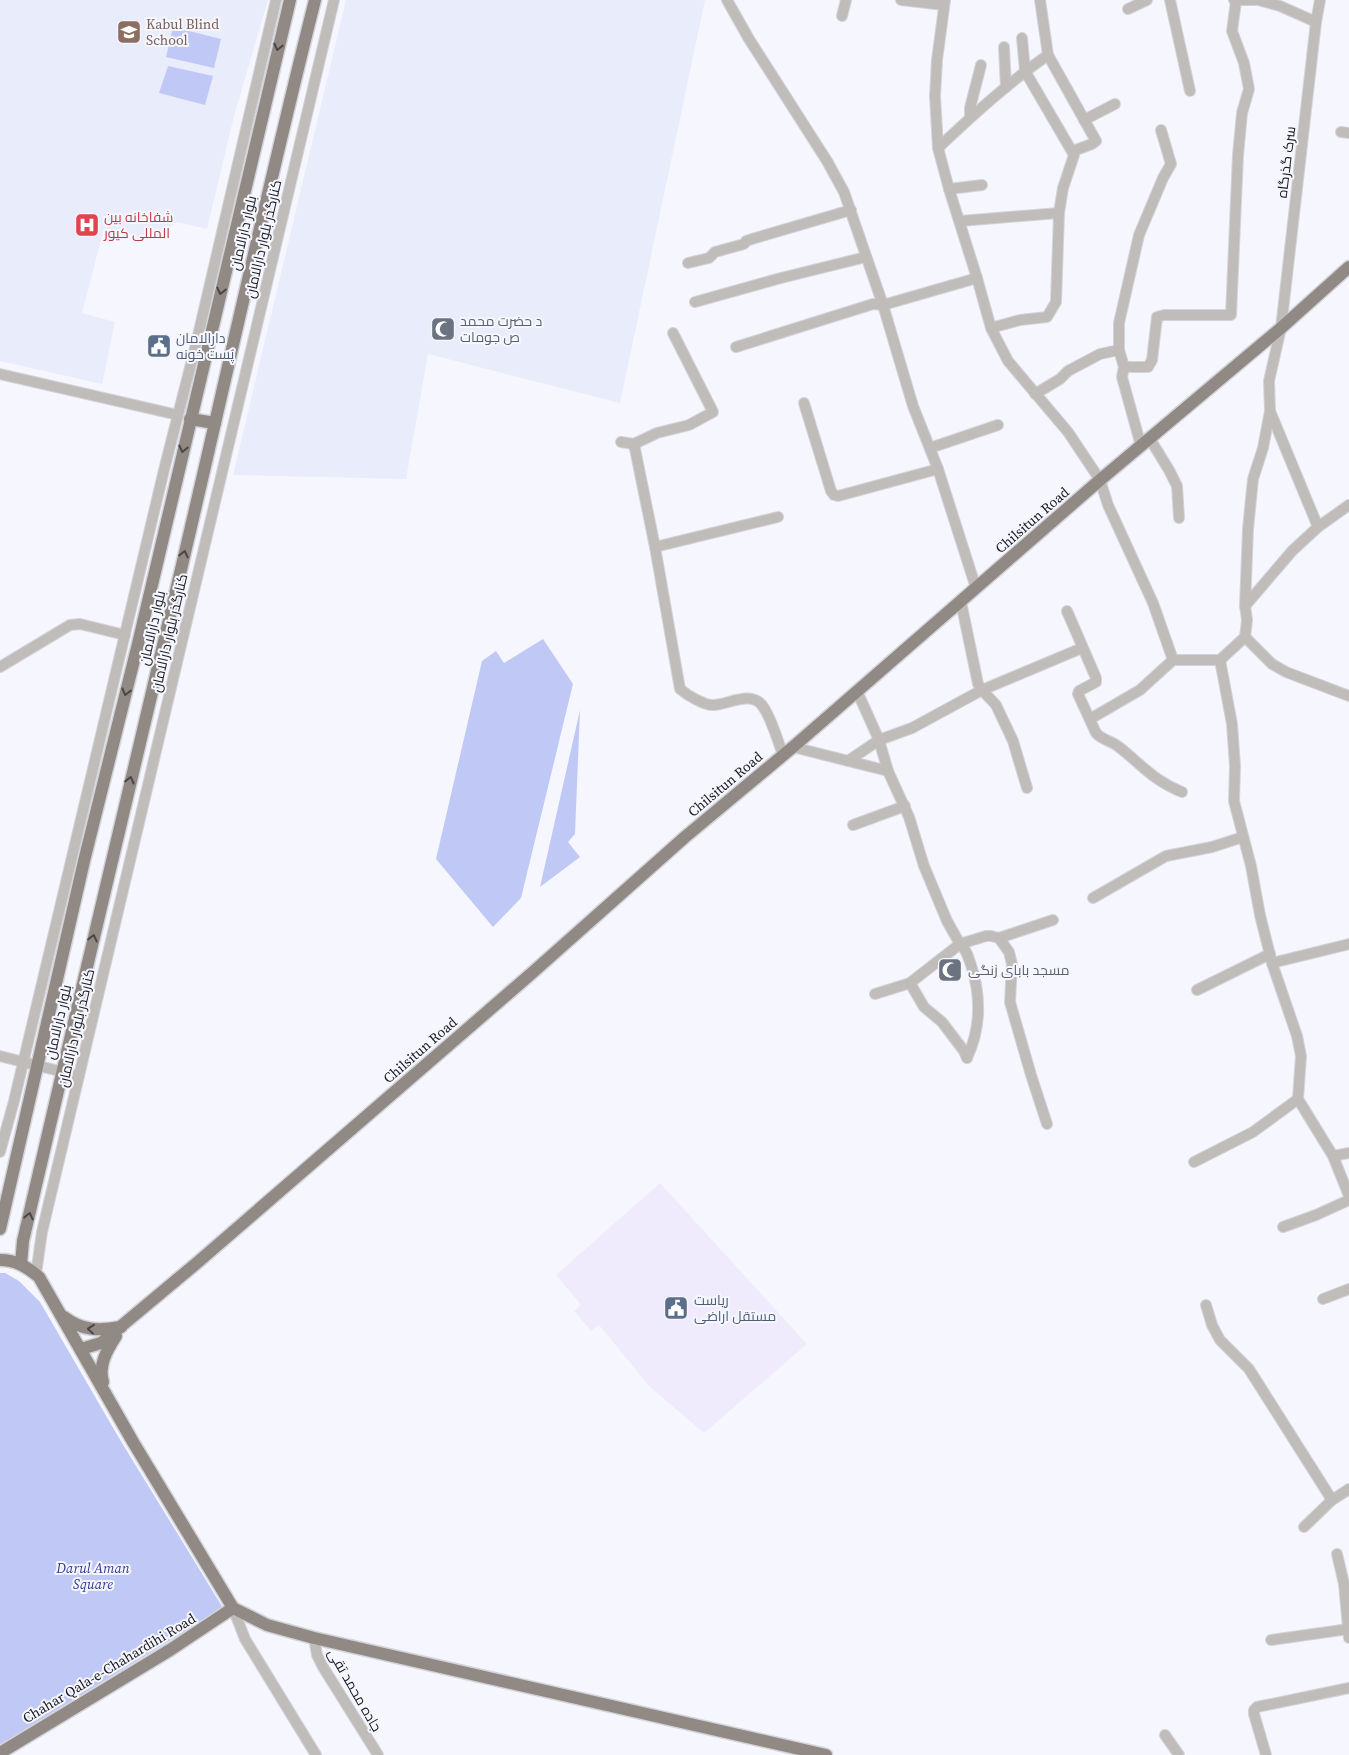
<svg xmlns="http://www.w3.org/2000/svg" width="1349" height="1755" font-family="'Source Serif 4',Cairo,serif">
  <rect width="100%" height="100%" fill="#f6f7fe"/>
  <path fill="#efebfc" d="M660,1183L807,1344L704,1433L650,1387L599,1325L591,1331L574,1311L581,1305L556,1275Z"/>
  <g fill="#e9ecfa">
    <path d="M0,0H268L234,116L207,229L177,222L153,240L104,228L82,313L115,322L102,384L0,361Z"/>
    <path d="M346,0H705L620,403L428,354L406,479L233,475Z"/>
  </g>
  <g fill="#c0c9f5">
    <path d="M173,27L221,39L214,68L166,57Z"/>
    <path d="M168,66L213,76L205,105L159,93Z"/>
    <path d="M543,639L573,684L521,898L493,927L436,859L482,661L496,651L504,663Z"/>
    <path d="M580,710L575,834L568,842L580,857L540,887Z"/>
    <path d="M0,1273H5L19,1281L40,1302L119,1438L223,1608L0,1745Z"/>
  </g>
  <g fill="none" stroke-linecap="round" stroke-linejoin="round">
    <defs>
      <g id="minor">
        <path d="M727,0L749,39L827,161L844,192L883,305L913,406L938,469L976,588"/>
        <path d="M901,0L944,5"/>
        <path d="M945,0L937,60L935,96L938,148L949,189L977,278L991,328L1008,361L1068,432L1100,480L1108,505L1153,603L1173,660"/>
        <path d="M1040,0L1048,55L1096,141L1092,144L1073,151"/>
        <path d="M1170,0L1190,91"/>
        <path d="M1234,0H1255"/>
        <path d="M1258,0L1280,6L1316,22"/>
        <path d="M1128,9L1147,0"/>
        <path d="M842,16L846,0"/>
        <path d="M1004,47L1006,87"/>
        <path d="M970,118V108L981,65"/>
        <path d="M1084,120L1115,104"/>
        <path d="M1341,132L1349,133"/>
        <path d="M938,148C973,115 1009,82 1048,55"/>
        <path d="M949,189L982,185"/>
        <path d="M960,221L1059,213"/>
        <path d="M688,263L709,258L715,252L744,244L746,241L752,239L851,210"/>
        <path d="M695,302L781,278L866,257"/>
        <path d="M991,328L1020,320L1047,317L1056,302L1059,213L1063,188L1074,155L1025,71L1022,38"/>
        <path d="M736,347L873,304L883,305L977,278"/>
        <path d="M1124,367H1148L1152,360L1157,317L1164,315H1231L1238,155L1242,113L1249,89L1244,63L1232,31L1236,1"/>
        <path d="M0,374L178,415"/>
        <path d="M1035,394L1060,379L1068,371L1100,354L1119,350"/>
        <path d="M804,403L831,491L834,495L838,496L938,469"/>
        <path d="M1270,411L1318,527"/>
        <path d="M1150,439L1169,470L1177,486L1179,518"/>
        <path d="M621,442L634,444L657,433L689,425L713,412L673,333"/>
        <path d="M634,444L655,547L680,689C687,695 705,706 714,705C729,704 750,691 762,705C772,719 777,739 783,755"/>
        <path d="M1141,446L1122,377L1124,367L1119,350V323L1139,235L1163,178L1171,164L1161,130"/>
        <path d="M930,448L998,425"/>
        <path d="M655,547L778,517"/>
        <path d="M961,602L978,684L982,690L996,705L1013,741L1027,788"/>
        <path d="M1245,606L1292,551L1318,527L1349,505"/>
        <path d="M1067,611L1096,678V682L1079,691L1078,694L1096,733C1102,740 1112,741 1119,747C1142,765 1154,781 1182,792"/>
        <path d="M1245,637L1272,664L1286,672L1349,696"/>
        <path d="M1220,660L1232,724L1235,766L1234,801L1251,866L1260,915L1272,963L1297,1036L1301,1056L1298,1099L1333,1156L1349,1196"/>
        <path d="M0,667L70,625L80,624L125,635"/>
        <path d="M857,691L879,740L888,771L909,817L924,866L947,921L960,944L910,983L875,994"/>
        <path d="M1090,719L1140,690L1173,660H1220L1245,637L1247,620L1245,606L1248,529L1253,479L1263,448L1270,411L1269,381L1281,328L1316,22L1320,0"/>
        <path d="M793,747L888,771"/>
        <path d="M848,761L879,740L912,728L982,690L1082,648"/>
        <path d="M853,825L905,806"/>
        <path d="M1093,898L1166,856L1212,847L1243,837"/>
        <path d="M999,938L1053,920"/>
        <path d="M1272,963L1349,944"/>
        <path d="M910,983L924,1007L942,1022L964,1051L967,1058"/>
        <path d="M1197,990L1270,954"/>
        <path d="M0,1056L79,1076"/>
        <path d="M967,1058C981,1028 981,996 971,965C968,957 967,950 960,944L986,936H991L999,938L1009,952L1012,964L1010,1002L1031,1075L1047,1124"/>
        <path d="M0,1152L14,1101L164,470L196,344L276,0"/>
        <path d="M1333,1156L1349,1153"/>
        <path d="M1194,1162L1253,1132L1298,1099"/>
        <path d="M1283,1227L1316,1215L1349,1200"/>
        <path d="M36,1274L42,1232L334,0"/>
        <path d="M1323,1299L1349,1289"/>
        <path d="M1206,1305L1212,1325L1220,1340L1249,1369L1332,1500"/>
        <path d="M1304,1527L1332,1500L1349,1489"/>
        <path d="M1337,1554L1344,1584L1349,1638"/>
        <path d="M233,1608L245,1639L316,1755"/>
        <path d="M314,1638L317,1655L323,1667L378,1755"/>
        <path d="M1271,1640L1349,1629"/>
        <path d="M1165,1735L1179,1755"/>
        <path d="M1266,1755L1254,1714V1710L1257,1707L1349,1688"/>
      </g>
      <g id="major">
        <path d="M190,419L215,423"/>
        <path d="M0,1229L84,861L138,644L290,0"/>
        <path d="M0,1260C16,1260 27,1267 39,1277L133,1442L233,1608L267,1625L314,1638L826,1755"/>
        <path d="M21,1264L23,1241C75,1014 130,788 183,561C227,374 268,186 315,0"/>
        <path d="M64,1317C82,1331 100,1331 121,1327"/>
        <path d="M81,1349L101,1343L198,1262L532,973L685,837L793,747L1100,480L1281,328L1349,267"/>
        <path d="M103,1382C98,1365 107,1350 116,1336"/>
        <path d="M0,1753L170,1650L233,1608"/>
      </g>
    </defs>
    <use href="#minor" stroke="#d3d4da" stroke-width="12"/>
    <use href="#major" stroke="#d3d4da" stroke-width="15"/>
    <use href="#minor" stroke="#c0bcb9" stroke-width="10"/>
    <use href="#major" stroke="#918984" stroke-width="12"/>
  </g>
  <defs><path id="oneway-chevron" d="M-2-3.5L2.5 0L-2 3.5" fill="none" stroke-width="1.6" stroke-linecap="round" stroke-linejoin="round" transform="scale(1.25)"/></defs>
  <g stroke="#494647">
    <use href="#oneway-chevron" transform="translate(278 47) rotate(103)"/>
    <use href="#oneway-chevron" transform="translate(221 291) rotate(103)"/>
    <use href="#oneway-chevron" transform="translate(183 449) rotate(103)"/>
    <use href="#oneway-chevron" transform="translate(184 554) rotate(-77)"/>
    <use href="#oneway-chevron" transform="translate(126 692) rotate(104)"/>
    <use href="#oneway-chevron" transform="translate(130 780) rotate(-76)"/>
    <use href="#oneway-chevron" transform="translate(93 938) rotate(-77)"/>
    <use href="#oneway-chevron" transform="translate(29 1216) rotate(-77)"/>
    <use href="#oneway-chevron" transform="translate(91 1329) rotate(-174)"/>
  </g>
  <defs>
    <symbol id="school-square" viewBox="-11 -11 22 22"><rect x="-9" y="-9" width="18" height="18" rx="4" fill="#8d6e63" stroke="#f6f7fe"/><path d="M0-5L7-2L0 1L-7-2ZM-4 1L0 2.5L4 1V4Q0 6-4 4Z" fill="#fff"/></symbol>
    <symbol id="hospital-square" viewBox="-11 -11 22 22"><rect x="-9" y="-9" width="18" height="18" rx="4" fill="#e0444e" stroke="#f6f7fe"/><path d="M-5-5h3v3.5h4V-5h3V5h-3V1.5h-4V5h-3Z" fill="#fff"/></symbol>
    <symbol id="mosque-square" viewBox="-11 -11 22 22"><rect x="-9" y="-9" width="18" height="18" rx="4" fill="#6b7280" stroke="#f6f7fe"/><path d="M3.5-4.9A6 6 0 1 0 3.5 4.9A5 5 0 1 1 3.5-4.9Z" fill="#fff"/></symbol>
    <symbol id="civic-square" viewBox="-11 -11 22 22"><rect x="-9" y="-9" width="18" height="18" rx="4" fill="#5c6f8a" stroke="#f6f7fe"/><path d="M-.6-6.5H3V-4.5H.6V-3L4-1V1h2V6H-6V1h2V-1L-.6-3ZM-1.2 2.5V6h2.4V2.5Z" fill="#fff"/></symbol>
  </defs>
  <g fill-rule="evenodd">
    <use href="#school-square" x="115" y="18" width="28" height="28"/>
    <use href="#hospital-square" x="73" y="211" width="28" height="28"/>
    <use href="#mosque-square" x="429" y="315" width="28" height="28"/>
    <use href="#civic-square" x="145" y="332" width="28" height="28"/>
    <use href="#mosque-square" x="936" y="956" width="28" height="28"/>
    <use href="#civic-square" x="662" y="1294" width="28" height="28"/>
  </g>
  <g text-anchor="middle" stroke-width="4" stroke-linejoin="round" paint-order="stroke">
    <g font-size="14" fill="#785e54" stroke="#f6f7fe" text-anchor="start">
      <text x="146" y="29">Kabul Blind<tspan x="146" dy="16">School</tspan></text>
    </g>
    <g font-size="14" fill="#191a1e" stroke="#f6f7fe">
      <text transform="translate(1286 162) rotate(-83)" y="5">سرک گذرگاه</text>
      <text transform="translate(243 233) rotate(-77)" y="5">بلوار دارالامان</text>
      <text transform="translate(263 239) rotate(-77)" y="5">کنارگذر بلوار دارالامان</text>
      <text transform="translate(1032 520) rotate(-41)" y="5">Chilsitun Road</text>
      <text transform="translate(152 628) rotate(-77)" y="5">بلوار دارالامان</text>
      <text transform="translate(169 633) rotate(-77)" y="5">کنارگذر بلوار دارالامان</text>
      <text transform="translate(725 784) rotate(-40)" y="5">Chilsitun Road</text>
      <text transform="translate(58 1022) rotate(-77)" y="5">بلوار دارالامان</text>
      <text transform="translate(76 1028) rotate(-77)" y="5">کنارگذر بلوار دارالامان</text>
      <text transform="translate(420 1050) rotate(-41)" y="5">Chilsitun Road</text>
      <text transform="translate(109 1668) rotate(-31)" y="5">Chahar Qala-e-Chahardihi Road</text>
      <text transform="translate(355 1690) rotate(60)" y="5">جاده محمد تقی</text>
    </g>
    <g font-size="14" fill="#be3a42" stroke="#f6f7fe" text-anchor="start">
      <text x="104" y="222">شفاخانه بین<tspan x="104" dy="16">المللی کیور</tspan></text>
    </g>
    <g font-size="14" fill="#5b616d" stroke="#f6f7fe" text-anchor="start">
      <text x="460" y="326">د حضرت محمد<tspan x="460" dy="16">ص جومات</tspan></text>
      <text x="968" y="975">مسجد بابای زنگی</text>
    </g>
    <g font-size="14" fill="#4e5e75" stroke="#f6f7fe" text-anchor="start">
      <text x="176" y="343">دارالامان<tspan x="176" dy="16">پُست خونه</tspan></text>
      <text x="694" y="1305">ریاست<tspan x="694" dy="16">مستقل اراضی</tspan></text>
    </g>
    <g font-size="14" font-style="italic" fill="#343991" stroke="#f6f7fe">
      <text x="93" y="1573">Darul Aman<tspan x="93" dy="16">Square</tspan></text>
    </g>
  </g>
</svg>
